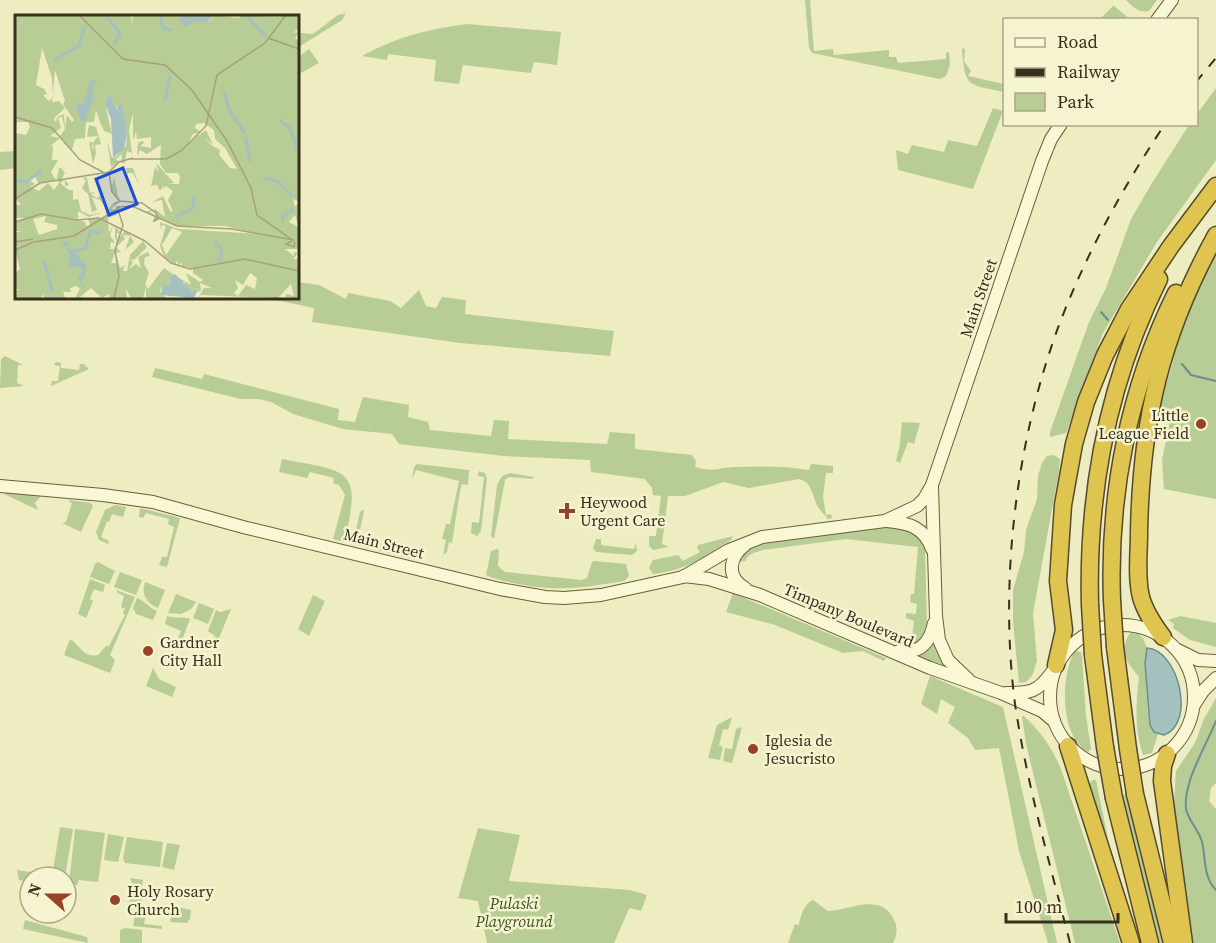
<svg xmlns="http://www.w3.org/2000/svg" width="1216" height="943" font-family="'Source Serif 4',serif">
  <rect width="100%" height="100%" fill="#eeecc1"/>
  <g fill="#b8cc95">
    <path d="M805,0H810L814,51L833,49L834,55L889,50V57H896L898,63L946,59V53L949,52L950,65L946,76L940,79L812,53L809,48Z"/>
    <path d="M1126,0H1157L1149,11C1138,13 1133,7 1126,0Z"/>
    <path d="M1113,6H1114L1130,19H1100Z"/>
    <path d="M346,13L342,20L297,48V28L300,33L313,34L338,15Z"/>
    <path d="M467,24L561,32L557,65L534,62L531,73L463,65L459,84L434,81L436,60L388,54L387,60L362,56C396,37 429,29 467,24Z"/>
    <path d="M962,48L965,49L964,61L971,71L968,76L1004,84V92C967,84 965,88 962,48Z"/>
    <path d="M309,49L319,63L297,75V58Z"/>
    <path d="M1216,88V160L1157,242L1103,333L1066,433L1050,437V432L1089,322L1106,288L1131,219L1152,183L1189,125L1196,124L1197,114Z"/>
    <path d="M993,108L1003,111L973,189L898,170L896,150L908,154L912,145L944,152L948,140L977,146Z"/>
    <path d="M16,151V168L0,170V152Z"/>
    <path d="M1216,248V499L1164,489L1162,460L1171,416L1169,412L1159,408L1173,362L1179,330Z"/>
    <path d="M297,282L319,285L346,299L348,293L390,301L401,308L419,290L426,306L436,308L442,297L466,300L465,314L614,331L610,356L460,343L312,322L314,308L262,297H297Z"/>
    <path d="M5,356L23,365H18L17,383L24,386L0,388L1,359Z"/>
    <path d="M56,362L61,363V368L79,370L80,364H84L89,369L51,386L52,381H58L60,366L54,365Z"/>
    <path d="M155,368L202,379L204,374L339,409L338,420L355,422L363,397L409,405L408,417L428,422L430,430L491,436L494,420L509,421L508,439L607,444L610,432L635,434V449L692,455L696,461L695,467C715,473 719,467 737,467C761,466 785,466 809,470L811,464L833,466V473H826L823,497L826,515L831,514L832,518L828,519C825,515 821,512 818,507C812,497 813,482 799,479L749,488L723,482L685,496H668L662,544L669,547L653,550L649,546V536H656L661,496L653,495L652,488L645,479L591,472L590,460L504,456L399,444L392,434L343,429L293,414L271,402L259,399H241L152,377Z"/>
    <path d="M902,422L920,423L914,444L908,442L900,463L896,461L900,444Z"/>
    <path d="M1054,455L1060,459L1059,471L1033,613L1037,661L1032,676L1026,682L1019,683L1013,621V590L1024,552L1026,530L1037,499L1038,476L1042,463L1047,456Z"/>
    <path d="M282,459C349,472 363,467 344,542L333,539L345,495L339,485L333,483L334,478L310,472L307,478L279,472Z"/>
    <path d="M417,464L469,470L468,485L462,484L460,491L452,543L449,542L447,552L443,555L446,540L442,539L446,524H450L459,481L416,470L412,479L414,467Z"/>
    <path d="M479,471L485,473L487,478L481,531L477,536L471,533L472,522L479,523L484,477L478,476Z"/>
    <path d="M510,473L534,477L532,479L509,477L505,480L494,539L491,536L497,485L502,476Z"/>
    <path d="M5,492L42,495L35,503L38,510L4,494Z"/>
    <path d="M69,500L91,503L93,506L81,532L62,523L66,522L72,503L69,502Z"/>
    <path d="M115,505L126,507L123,517L112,514L109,522L107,521L101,537L109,541L108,544L99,540L96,532L105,510Z"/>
    <path d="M140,508L180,518L167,567L159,565L162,557H167L174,527L168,524L169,519L146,513L143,518L139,517Z"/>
    <path d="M363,510L364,511L358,539L397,549V551L411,554L410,558L353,544L360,512Z"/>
    <path d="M904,525L921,534L925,548L927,630L924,639L911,647L914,621L906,618V613L916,614L917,604L910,602L911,594H914L918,547L846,539L763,550C756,552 749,553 745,561L739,562L740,554L754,546L764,543Z"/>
    <path d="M733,536L731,540C703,557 688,570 653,574L649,568L653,560L678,555L683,561L700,552L697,548L698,545Z"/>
    <path d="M596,539H601V545L634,549L636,543L637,551L632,555L596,552L593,548Z"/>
    <path d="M497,549L499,550L498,566L505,572L581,580L587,578L592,562L594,561L626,564L629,576L624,581C583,588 554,592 513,583C504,581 494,579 486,575L491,551Z"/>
    <path d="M98,562L115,571L109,584L90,577L95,564Z"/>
    <path d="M120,572L142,580L136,595L114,587Z"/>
    <path d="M90,579L105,585L103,592L94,589L90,599L93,601L86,618L78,614Z"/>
    <path d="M145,582L165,590L158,608C146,603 141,594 145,582Z"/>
    <path d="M116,590L135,597L110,655L115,660L110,673L64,655L70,639C81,646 83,658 98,655L106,646H109L125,615L123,613L125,609L121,607L124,596L118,593Z"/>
    <path d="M733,593L886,658L884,661L863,651L843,653L775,625L726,612Z"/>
    <path d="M176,594L196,602L191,609L181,614L168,613Z"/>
    <path d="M313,595L325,601L309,636L298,629Z"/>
    <path d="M137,598C145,601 149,608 157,611L153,620L136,614L133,608Z"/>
    <path d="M199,603L214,609L208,624L193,618Z"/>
    <path d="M231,609L216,645L213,643L215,636L208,631L216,610L220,612Z"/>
    <path d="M167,616C175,619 182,616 190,619L182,640L178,639L181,631L165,624Z"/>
    <path d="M1180,616L1216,623V647L1190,640L1173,628L1174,624L1168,620Z"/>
    <path d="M1130,633L1138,634L1143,638L1147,648L1145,663L1148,714L1150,725L1154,732L1158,734L1152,753L1143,755C1134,728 1136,704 1139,677C1127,662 1118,652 1130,633Z"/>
    <path d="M933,641L949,668L947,671L915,658L916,655Z"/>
    <path d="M1075,651L1081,652L1082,657L1086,716L1091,749L1088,752C1060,737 1060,675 1075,651Z"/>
    <path d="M153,668L159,679L176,687L172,697L146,686Z"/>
    <path d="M930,676L1003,707L1057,943H1048L1019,851L999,748L975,750L968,738L948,723L955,707L941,699L937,714L921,704Z"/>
    <path d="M1216,698V783L1211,788L1209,801L1216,809V943H1193L1173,817L1176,771L1195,743L1204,719Z"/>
    <path d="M1022,716H1024C1041,732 1052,748 1061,769L1120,943H1075L1026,744Z"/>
    <path d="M732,717L728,730L723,729L719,745L723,747L720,760L708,758L717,725Z"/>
    <path d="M742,727L732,763L723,761L725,748L732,749L736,729Z"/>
    <path d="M1092,780H1096L1108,839L1088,787Z"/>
    <path d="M1129,794L1165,943H1156L1120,796Z"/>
    <path d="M60,827L73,829L65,877L44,874L43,877H30V882L19,880L17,870L43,874L44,870L53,871Z"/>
    <path d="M478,828L520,835L509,881L630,890L647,895L641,911L630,908L628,911L614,943H487L478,901L458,898Z"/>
    <path d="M75,829L105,833L98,882L79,880L77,885L69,884Z"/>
    <path d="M108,834L124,837L118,862L104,860Z"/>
    <path d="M127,837L163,842L160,867L125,863L123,859Z"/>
    <path d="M167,843L180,845L174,870L162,867Z"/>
    <path d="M130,878L143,880L141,892L143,898L136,908L129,906L132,883Z"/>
    <path d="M813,900L828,911C849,911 881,891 894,920C898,927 897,936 893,943H788L795,924L799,925C800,916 805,903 813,900Z"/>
    <path d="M143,905L147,908L144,924L162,926V929L133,926L136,911Z"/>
    <path d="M173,906L191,910L190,919L187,923L170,922Z"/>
    <path d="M25,920L87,937L88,943L23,929Z"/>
    <path d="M125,928L142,930V943H120V930Z"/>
  </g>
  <path fill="#a4c0bf" stroke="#6b8e8e" stroke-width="1.5" d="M1147,648C1179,650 1196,724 1164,735L1154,732L1150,725L1145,663Z"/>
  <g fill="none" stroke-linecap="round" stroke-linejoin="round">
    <g stroke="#6b8e8e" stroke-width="2">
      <path d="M1101,312L1108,320"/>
      <path d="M1182,364L1191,375L1216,381"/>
      <path d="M1216,721C1206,746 1183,782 1186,809C1188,820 1199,830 1202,842C1206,859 1203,877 1216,890"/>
    </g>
    <defs>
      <g id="secondary">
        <path d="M1157,20L1172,0"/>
        <path d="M0,486L103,495L153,502L243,527L500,589L545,597L564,598L601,595L683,577L729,550L762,537L885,521L917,506L924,499L932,485L1042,161L1051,139L1061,124"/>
        <path d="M932,487L936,616L939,640L948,660L969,680"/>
        <path d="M887,521C909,523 924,527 932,549"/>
        <path d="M745,545C729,557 726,577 745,588"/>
        <path d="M684,576L709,579L760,595L930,668L1001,693L1042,711L1054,721"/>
        <circle cx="1122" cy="697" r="72"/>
        <path d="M1178,650L1198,660L1216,661"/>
        <path d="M899,651C920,654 930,643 934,623"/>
        <path d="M1006,693C1030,693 1037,693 1052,672"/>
        <path d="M1194,705L1203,691L1216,678"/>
      </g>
      <g id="highway">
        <path d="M1112,600C1108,494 1129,388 1176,293"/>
        <path d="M1090,605C1087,491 1108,382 1159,279"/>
        <path d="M1163,637C1154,625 1145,612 1141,597C1136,577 1139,554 1139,533C1141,420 1161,335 1216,235"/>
        <path d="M1115,647L1128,749"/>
        <path d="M1093,655L1105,747"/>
        <path d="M1056,665L1064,630L1058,581L1063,505L1074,444L1086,402L1105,355L1129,309L1171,246L1216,186"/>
        <path d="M1068,746L1131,943"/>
        <path d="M1167,754L1163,766L1162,781L1184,943"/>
        <path d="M1135,794L1172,943"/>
        <path d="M1114,798L1150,943"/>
      </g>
    </defs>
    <use href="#secondary" stroke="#695e3c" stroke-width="14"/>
    <use href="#highway" stroke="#554a2d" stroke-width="19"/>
    <use href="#secondary" stroke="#f9f7d4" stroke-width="12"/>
    <use href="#highway" stroke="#dfc450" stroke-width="16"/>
    <g stroke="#37301d" stroke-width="2" stroke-dasharray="10 10" stroke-linecap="butt">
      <path d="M1196,82L1216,58"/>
      <path d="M1070,943C1050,864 1027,785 1015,704C999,581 1016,441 1059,325C1086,254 1123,187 1165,124"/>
    </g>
    <defs>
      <g id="highway-bridge">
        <path d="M1112,600L1115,647"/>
        <path d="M1090,605L1093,655"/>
        <path d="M1105,747L1114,798"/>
        <path d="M1128,749L1135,794"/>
      </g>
    </defs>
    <use href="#highway-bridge" stroke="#554a2d" stroke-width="19" stroke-linecap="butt"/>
    <use href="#highway-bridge" stroke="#dfc450" stroke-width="16"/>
  </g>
  <g fill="#974328" stroke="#f6f4d0" stroke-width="2">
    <circle cx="1201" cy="424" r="6"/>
    <path d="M564 502h6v6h6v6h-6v6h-6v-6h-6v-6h6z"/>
    <circle cx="148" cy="651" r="6"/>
    <circle cx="753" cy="749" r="6"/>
    <circle cx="115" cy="900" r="6"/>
  </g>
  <g text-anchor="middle" stroke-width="5" stroke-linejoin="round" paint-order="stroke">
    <g font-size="16" fill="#37301d" stroke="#f6f4d0">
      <text transform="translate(978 298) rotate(-71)" y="6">Main Street</text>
      <text transform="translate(384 543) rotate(14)" y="6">Main Street</text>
      <text transform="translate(849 615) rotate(23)" y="6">Timpany Boulevard</text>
    </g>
    <g font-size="16" fill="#37301d" stroke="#f6f4d0" text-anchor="start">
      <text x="1189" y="421" text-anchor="end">Little<tspan x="1189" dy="18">League Field</tspan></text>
      <text x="580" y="508">Heywood<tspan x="580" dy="18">Urgent Care</tspan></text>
      <text x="160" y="648">Gardner<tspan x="160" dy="18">City Hall</tspan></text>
      <text x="765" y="746">Iglesia de<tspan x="765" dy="18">Jesucristo</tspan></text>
      <text x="127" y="897">Holy Rosary<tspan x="127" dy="18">Church</tspan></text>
    </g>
    <g font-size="16" font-style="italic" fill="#3b5423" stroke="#f6f4d0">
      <text x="514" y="909">Pulaski<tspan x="514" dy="18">Playground</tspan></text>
    </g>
  </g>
  <g transform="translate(15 15)">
    <rect width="284" height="284" fill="#eeecc1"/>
    <path d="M0,0H63L67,4L65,0H116L117,10L118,0H188L194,7L198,0L224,3L226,0L265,2V0L270,1L266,6L272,0H283V14L278,18L283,17L280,24L284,25L283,186L278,184L280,192L283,188V210L280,200L274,207L283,212V234H270L279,241V237L283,238L278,244H283V283L270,282L272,279L279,281L276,269L263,283L186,280L183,283L189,273H197L185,268L186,276L181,277L183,273L178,278L169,270L170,267L164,268V263L176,270L171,258L185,267L188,265L178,258V253L167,251V247L164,250L162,245L161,249L156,247L149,241L145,231L151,211L147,210L146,215L145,207L163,214L246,219L209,211H161L144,203L138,196L134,197L141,201L130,197L140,194L150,202L147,185L137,187L148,181L155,196L158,197L153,185L158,176L151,171L148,174L149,170L145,176L142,170L136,171L140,152L144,157L141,148L159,168L152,169H164L165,162L163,158H151L145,149L146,130L132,139L125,135L122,141L123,126L124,128L126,126L130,127L125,131L136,133V122L122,124L121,116L119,124H118V98L114,115L117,138L112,136L110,147L111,153H118L124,170L118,158H112L110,148H106L107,139L101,144L104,147L96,152L92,126L97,143L101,142L111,131L112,120L108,93L105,90L102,94L95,79L90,89L97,119L89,116L86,108L88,116L81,95L79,107H71L70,123L60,124L57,135L45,121L50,114L47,102L43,103L46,113L35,121L45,123L33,133L38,130L37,145H43L36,157L41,165L23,168L20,161L14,165L20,169L15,172L24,176L33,168L39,175L44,168L42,163L44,153H46L50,158L46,165L51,166L54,170L50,171V165L45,168L54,175H58V185L63,184L66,196L75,200L88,197L74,202L63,196V204L55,203L70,207L71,211L75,210L73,204H86L96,196L90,199L98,188L103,186L96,174L99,162L104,186L97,194L103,199L93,203L94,218L98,210L95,220L100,228L96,227L95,233L99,232L93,234H101V228L102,226L100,224V212L107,219L102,218V226L109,217H113L119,227L110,235L115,221L108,220L110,224L101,232L106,237L100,238L96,248H102L101,239L105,253L110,250L108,256H112L115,240L128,226L132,232L119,245L115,244L118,247L114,254L121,249L126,253L123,242L133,237L135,241L130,242L129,249L134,258L130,269L133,274L149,253L159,260L155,262L154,271L149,268L145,276L151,283H131V272L128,283H116L111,274L112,283H94V279L87,283L76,273L64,283H60L65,274L62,271L55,273L56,277H48L50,283H29L28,279L26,283H0V276L6,274H0V258L5,254L0,235L24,226L0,234V228L11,224L0,227V218L7,216H0V207L10,203H0V191L6,189L0,184V118L11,120L15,112L13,107H2L0,115ZM27,33L37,63L38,83L34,86L28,80L32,79L29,74L21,70ZM40,55L50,86L48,89L59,105L57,107L52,100L50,113L49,99L42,102L41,108L39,103L50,93L44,86L37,87ZM189,108L199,115L200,124L210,133L222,154L215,153L204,140L205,135L196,130L189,122L198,130L191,115L173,128L178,119L186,117L180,113L181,109ZM31,201L29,207L42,210V214L24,220L18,204ZM157,213L167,217L151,240L147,230ZM235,258L242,263L240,274L231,270L223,281L219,278L223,273L220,265L228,270ZM74,110L81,112L86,129L80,130L81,138L78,149L74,127H78L77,131L79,137L78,128L83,121L72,122ZM67,162L72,163L75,178L78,177L80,179L76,178L77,180L82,183L89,177L86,184L91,194L85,185L77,182L82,195L77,197L73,179L67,173L71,166Z" fill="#b8cc95" fill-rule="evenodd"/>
    <path d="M167,0H198L193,7L182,6L169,12L164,4ZM76,65H83L77,72L78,83L70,107L65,105L61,88L68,89ZM95,79L102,95L105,89L108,93L112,119L109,134L98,143L96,104L90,89ZM50,225L51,227H53L54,229L52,234H63L61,239L72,252L68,263H69L70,261L72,260L66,267L71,273L68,272L62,261L66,260L68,253L53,251L56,241L51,234L53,228L48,233L39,234L47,233ZM160,259L177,277L183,274L179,283L146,280L148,268L154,271L155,262Z" fill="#a4c0bf"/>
    <path fill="none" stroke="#a4c0bf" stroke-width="3" d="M145,0L148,13L157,15M231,0L251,21M93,3L105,19L99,30M39,45L64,31L70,11M209,77L215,97L230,118M150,85L155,61M265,105L275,113L282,133M231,123L235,147M248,163L262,166L277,181M0,166L11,167L27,155M160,202L178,193L179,180M267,207L268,201L278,194M200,226L207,237L205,246M63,235L70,234L76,216L86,218M29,245L37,276M29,246L37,275"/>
    <path fill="none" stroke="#a5a17f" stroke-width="1.5" d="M64,0L108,44L150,50L177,75L212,126L236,173L242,200L279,226M253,23L284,34M0,102L37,113L65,145L88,157M116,144H151L166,136L191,111L202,60L250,28L271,0M0,184L25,168L94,157M105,186L97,177L94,157L104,147L118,143M99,190L105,186L127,188L141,198L143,204L139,206L141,201M101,192L117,191L162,211L217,214L279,225M0,207L26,199L62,205L84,203L130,226L156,248L175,254L230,244L284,256M277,226L271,229L279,232L280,227M0,227L18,224M0,235L19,227L59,221L105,192M99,283L104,261L100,235L108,210L103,195"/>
    <path fill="#1d4ed8" fill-opacity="0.15" stroke="#1d4ed8" stroke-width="3" d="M108,153L122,189L94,200L81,164Z"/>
    <rect width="284" height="284" fill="none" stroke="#37301d" stroke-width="3"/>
  </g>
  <rect x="1003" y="18" width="195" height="108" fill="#f6f4d0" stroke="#aaa688" stroke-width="1.5"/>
  <rect x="1015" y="38" width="30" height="9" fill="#f9f7d4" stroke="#aaa688" stroke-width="1.5"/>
  <text x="1057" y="48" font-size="18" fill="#37301d">Road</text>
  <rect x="1015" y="68" width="30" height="9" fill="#37301d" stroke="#aaa688" stroke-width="1.5"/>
  <text x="1057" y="78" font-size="18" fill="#37301d">Railway</text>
  <rect x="1015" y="93" width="30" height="18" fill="#b8cc95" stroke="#aaa688" stroke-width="1.5"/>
  <text x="1057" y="108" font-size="18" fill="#37301d">Park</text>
  <g transform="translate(48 895) rotate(291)"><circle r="28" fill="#f6f4d0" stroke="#aaa688" stroke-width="1.5"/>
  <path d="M0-4.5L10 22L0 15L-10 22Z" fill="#974328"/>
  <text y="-9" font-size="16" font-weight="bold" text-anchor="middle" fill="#37301d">N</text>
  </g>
  <path d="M1006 913v9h112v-9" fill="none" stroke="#37301d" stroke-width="3"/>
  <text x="1015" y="913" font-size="18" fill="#37301d" stroke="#f6f4d0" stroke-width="4.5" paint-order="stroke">100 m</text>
</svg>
